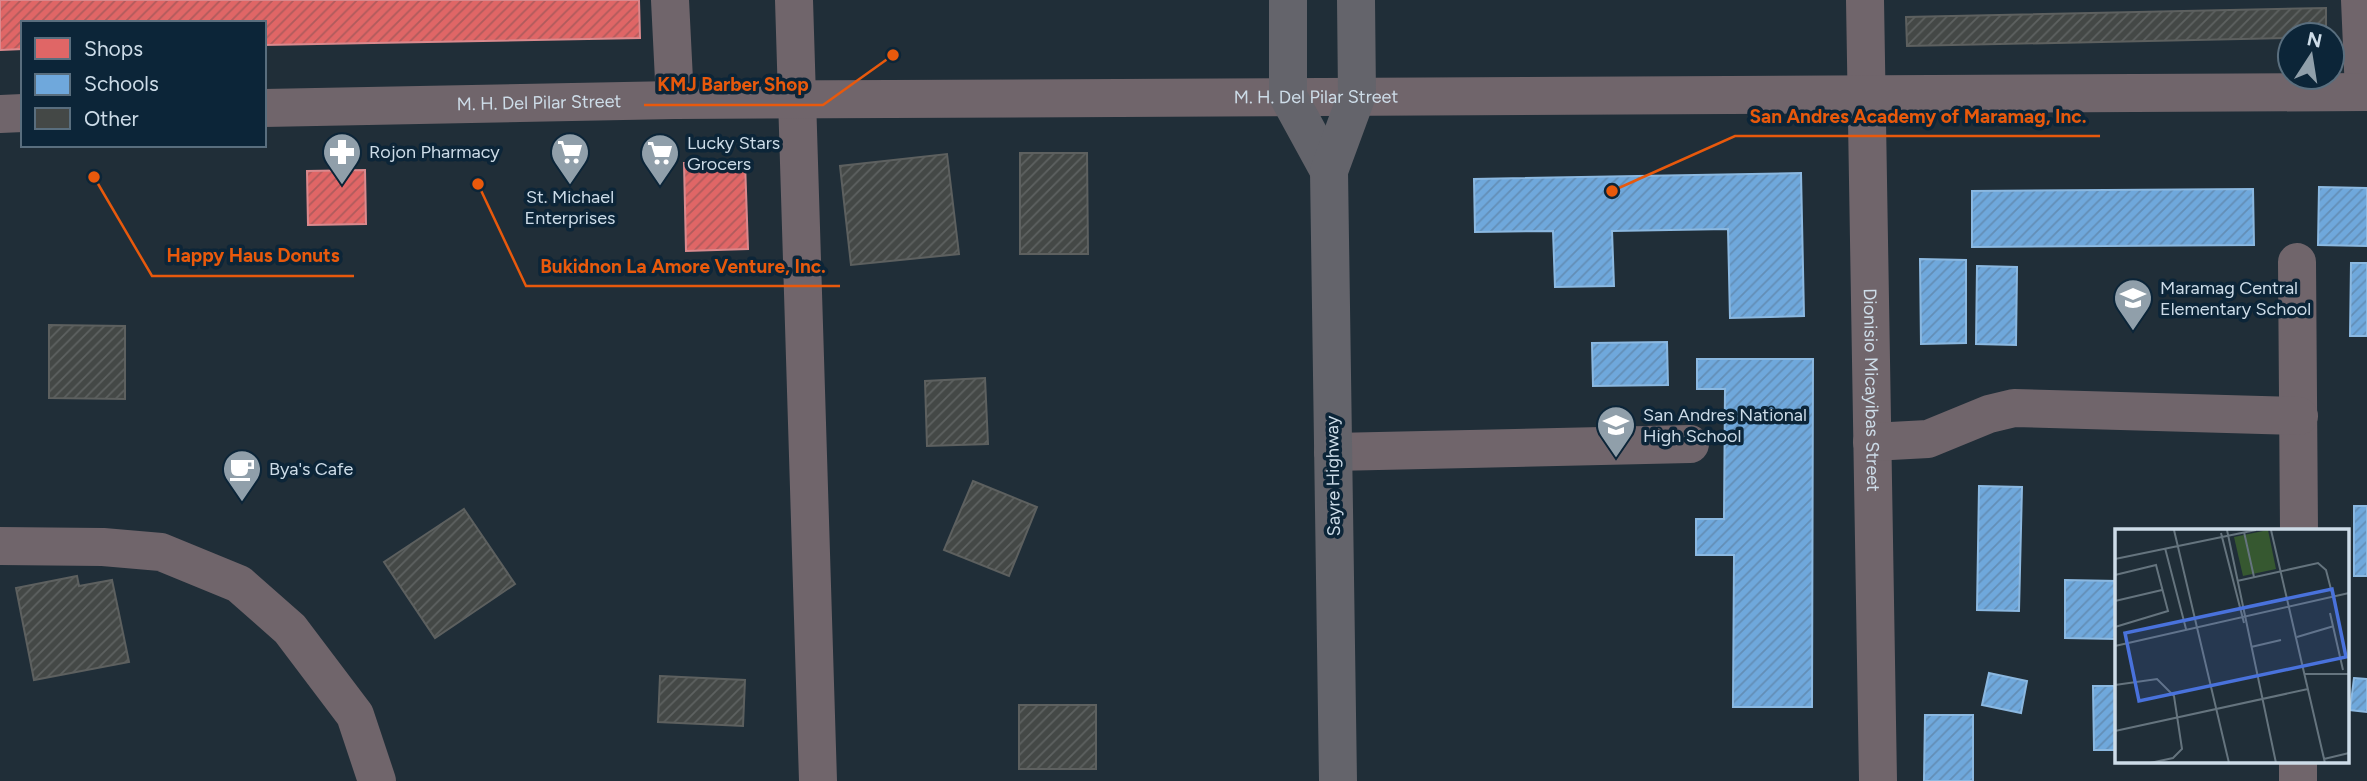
<svg xmlns="http://www.w3.org/2000/svg" width="2367" height="781" font-family="Figtree,sans-serif">
  <defs>
    <pattern id="shops-hatch" width="6" height="6" patternUnits="userSpaceOnUse" patternTransform="scale(1.75)"><rect width="6" height="6" fill="#e06666"/><path d="M-1 1l2-2M0 6l6-6M5 7l2-2" fill="none" stroke="#af5b5c"/></pattern>
    <pattern id="schools-hatch" width="6" height="6" patternUnits="userSpaceOnUse" patternTransform="scale(1.75)"><rect width="6" height="6" fill="#6fa8dc"/><path d="M-1 1l2-2M0 6l6-6M5 7l2-2" fill="none" stroke="#638eb6"/></pattern>
    <pattern id="building-hatch" width="6" height="6" patternUnits="userSpaceOnUse" patternTransform="scale(1.75)"><rect width="6" height="6" fill="#444846"/><path d="M-1 1l2-2M0 6l6-6M5 7l2-2" fill="none" stroke="#5e6261"/></pattern>
  </defs>
  <rect width="100%" height="100%" fill="#202e38"/>
  <g fill="url(#shops-hatch)" stroke="#da898d" stroke-width="2">
    <path d="M0,0H639L640,38L264,45V23H23V49L0,50Z"/>
    <path d="M745,162L748,249L686,251L684,163Z"/>
    <path d="M365,170L366,224L308,225L307,171Z"/>
  </g>
  <g fill="url(#schools-hatch)" stroke="#8bb8e0" stroke-width="2">
    <path d="M1801,173L1804,316L1730,318L1728,229L1612,231L1614,286L1555,287L1553,231L1475,232L1474,179Z"/>
    <path d="M2319,187L2367,188V246L2318,245Z"/>
    <path d="M2253,189L2254,245L1972,247V191Z"/>
    <path d="M1920,259L1966,260V343L1921,344Z"/>
    <path d="M2351,263H2367V336H2350Z"/>
    <path d="M1977,266L2017,267L2016,345L1976,344Z"/>
    <path d="M1667,342L1668,385L1593,386L1592,343Z"/>
    <path d="M1697,359H1813L1812,707H1733L1734,555H1696V519H1724L1725,389H1697Z"/>
    <path d="M1979,486L2022,487L2019,611L1977,610Z"/>
    <rect x="2354" y="506" width="13" height="70"/>
    <path d="M2065,580L2117,581V639L2065,638Z"/>
    <path d="M1989,673L2027,681L2021,713L1982,705Z"/>
    <path d="M2354,678L2367,679V712L2350,710Z"/>
    <path d="M2093,686H2117V750H2094Z"/>
    <path d="M1925,715H1973V781H1924Z"/>
  </g>
  <g fill="url(#building-hatch)" stroke="#5d605f" stroke-width="2">
    <path d="M2326,8V35H2290V38L1907,46L1906,17Z"/>
    <path d="M1020,153H1087L1088,254H1020Z"/>
    <path d="M947,154L959,254L851,265L840,166Z"/>
    <path d="M49,325L125,326V399L49,398Z"/>
    <path d="M985,378L988,444L927,446L925,381Z"/>
    <path d="M973,481L1037,507L1009,576L944,550Z"/>
    <path d="M464,509L515,584L435,638L384,562Z"/>
    <path d="M77,576L79,586L112,580L129,662L34,680L16,588Z"/>
    <path d="M660,676L745,680L743,726L658,722Z"/>
    <rect x="1019" y="705" width="77" height="64"/>
  </g>
  <g fill="none" stroke-linecap="round" stroke-linejoin="round">
    <g stroke="#70656b" stroke-width="38">
      <path d="M670,0L675,100"/>
      <path d="M794,0L818,781"/>
      <path id="s1" d="M1865,0L1878,781"/>
      <path d="M2360,0L2364,92"/>
      <path id="s2" d="M264,108L675,100L2367,92"/>
      <path d="M0,114L23,113"/>
      <path d="M2297,262L2299,531"/>
      <path d="M1872,442L1928,439L1989,414L2014,408L2299,416"/>
      <path d="M1333,452L1690,444"/>
      <path d="M0,546L103,547L161,552L239,584L290,629L355,715L377,781"/>
      <path d="M2298,781V762"/>
    </g>
    <g stroke="#64646b" stroke-width="38">
      <path d="M1288,0V96L1329,171"/>
      <path d="M1338,781L1329,171L1357,95L1356,0"/>
    </g>
  </g>
  <defs>
    <symbol id="pharmacy-pin" viewBox="-11 -11 22 30"><path d="M0 17L-7.5 6A9.5 9.5 0 1 1 7.5 6Z" fill="#909faa" stroke="#0c2538"/><path d="M-2-6h4v4h4v4h-4v4h-4v-4h-4v-4h4Z" fill="#fff"/></symbol>
    <symbol id="supermarket-pin" viewBox="-11 -11 22 30"><path d="M0 17L-7.5 6A9.5 9.5 0 1 1 7.5 6Z" fill="#909faa" stroke="#0c2538"/><path d="M-6-5.5h2.5l.6 2H6L4.5 2H-2.5L-4.4-4H-6ZM-1.5 3.2a1.3 1.3 0 1 0 .1 0ZM3 3.2a1.3 1.3 0 1 0 .1 0Z" fill="#fff"/></symbol>
    <symbol id="school-pin" viewBox="-11 -11 22 30"><path d="M0 17L-7.5 6A9.5 9.5 0 1 1 7.5 6Z" fill="#909faa" stroke="#0c2538"/><path d="M0-5L7-2L0 1L-7-2ZM-4 1L0 2.5L4 1V4Q0 6-4 4Z" fill="#fff"/></symbol>
    <symbol id="cafe-pin" viewBox="-11 -11 22 30"><path d="M0 17L-7.5 6A9.5 9.5 0 1 1 7.5 6Z" fill="#909faa" stroke="#0c2538"/><path d="M-5.5-4.5H6V0H3Q3 3.5 0 3.5H-2.5Q-5.5 3.5-5.5 0ZM3-3.2v2h1.7v-2ZM-6 4.5H4V6H-6Z" fill="#fff"/></symbol>
  </defs>
  <g fill-rule="evenodd">
    <use href="#pharmacy-pin" x="320" y="130" width="44" height="60"/>
    <use href="#supermarket-pin" x="548" y="130" width="44" height="60"/>
    <use href="#supermarket-pin" x="638" y="131" width="44" height="60"/>
    <use href="#school-pin" x="2111" y="276" width="44" height="60"/>
    <use href="#school-pin" x="1594" y="403" width="44" height="60"/>
    <use href="#cafe-pin" x="220" y="447" width="44" height="60"/>
  </g>
  <g text-anchor="middle" stroke-width="7" stroke-linejoin="round" paint-order="stroke">
    <g font-size="18" fill="#cddce8" stroke="#0c2538">
      <text dy="6" stroke="none"><textPath href="#s2" startOffset="1052">M. H. Del Pilar Street</textPath></text>
      <text dy="6" stroke="none"><textPath href="#s2" startOffset="275">M. H. Del Pilar Street</textPath></text>
      <text dy="6" stroke="none"><textPath href="#s1" startOffset="390">Dionisio Micayibas Street</textPath></text>
      <text transform="translate(1333 476) rotate(-91)" y="6">Sayre Highway</text>
    </g>
    <g font-size="18" fill="#cddce8" stroke="#0c2538" text-anchor="start">
      <text x="687" y="149">Lucky Stars<tspan x="687" dy="21">Grocers</tspan></text>
      <text x="369" y="158">Rojon Pharmacy</text>
      <text x="570" y="203" text-anchor="middle">St. Michael<tspan x="570" dy="21">Enterprises</tspan></text>
      <text x="2160" y="294">Maramag Central<tspan x="2160" dy="21">Elementary School</tspan></text>
      <text x="1643" y="421">San Andres National<tspan x="1643" dy="21">High School</tspan></text>
      <text x="269" y="475">Bya's Cafe</text>
    </g>
  </g>
  <g transform="translate(2115 529)">
    <rect width="234" height="234" fill="#202e38"/>
    <path d="M153,1L161,40L128,47L119,8Z" fill="#365830"/>
    <path fill="none" stroke="#65747e" stroke-width="2" d="M59,1L114,234M112,1L161,234M156,1L210,234M129,3L139,48M106,4L129,94M50,19L71,100M0,30L141,1M0,46L41,36L53,82L0,98M122,52L203,34L211,41L218,68M0,72L47,61M215,84L228,141M182,108L219,97M0,117L234,64M136,118L166,111M190,145H234M0,156L42,150L59,167L67,220L58,229L35,234M0,202L193,160M209,230L234,224"/>
    <path fill="#4972dc" fill-opacity="0.15" stroke="#4972dc" stroke-width="3.5" d="M217,60L231,128L24,172L10,104Z"/>
    <rect width="234" height="234" fill="none" stroke="#cddce8" stroke-width="3.5"/>
  </g>
  <path fill="none" stroke="#e8590c" stroke-width="2.5" d="M893 55L823 105H644M1612 191L1735 136H2100M94 177L152 276H354M478 184L526 286H840"/>
  <g fill="#e8590c" stroke="#0c2538" stroke-width="2.5">
    <circle cx="893" cy="55" r="7"/>
    <circle cx="1612" cy="191" r="7"/>
    <circle cx="94" cy="177" r="7"/>
    <circle cx="478" cy="184" r="7"/>
  </g>
  <g font-size="19" text-anchor="middle" font-weight="bold" fill="#e8590c" stroke="#0c2538" stroke-width="7" stroke-linejoin="round" paint-order="stroke">
    <text x="733" y="91">KMJ Barber Shop</text>
    <text x="1918" y="123">San Andres Academy of Maramag, Inc.</text>
    <text x="253" y="262">Happy Haus Donuts</text>
    <text x="683" y="273">Bukidnon La Amore Venture, Inc.</text>
  </g>
  <rect x="21" y="21" width="245" height="126" fill="#0c2538" stroke="#596e7e" stroke-width="2"/>
  <rect x="35" y="38" width="35" height="21" fill="#e06666" stroke="#596e7e" stroke-width="2"/>
  <text x="84" y="56" font-size="21" fill="#cddce8">Shops</text>
  <rect x="35" y="74" width="35" height="21" fill="#6fa8dc" stroke="#596e7e" stroke-width="2"/>
  <text x="84" y="91" font-size="21" fill="#cddce8">Schools</text>
  <rect x="35" y="108" width="35" height="21" fill="#444846" stroke="#596e7e" stroke-width="2"/>
  <text x="84" y="126" font-size="21" fill="#cddce8">Other</text>
  <g transform="translate(2311 56) rotate(12)"><circle r="33" fill="#0c2538" stroke="#596e7e" stroke-width="2"/>
  <path d="M0-5L12 26L0 18L-12 26Z" fill="#909faa"/>
  <text y="-10" font-size="19" font-weight="bold" text-anchor="middle" fill="#cddce8">N</text>
  </g>
</svg>
